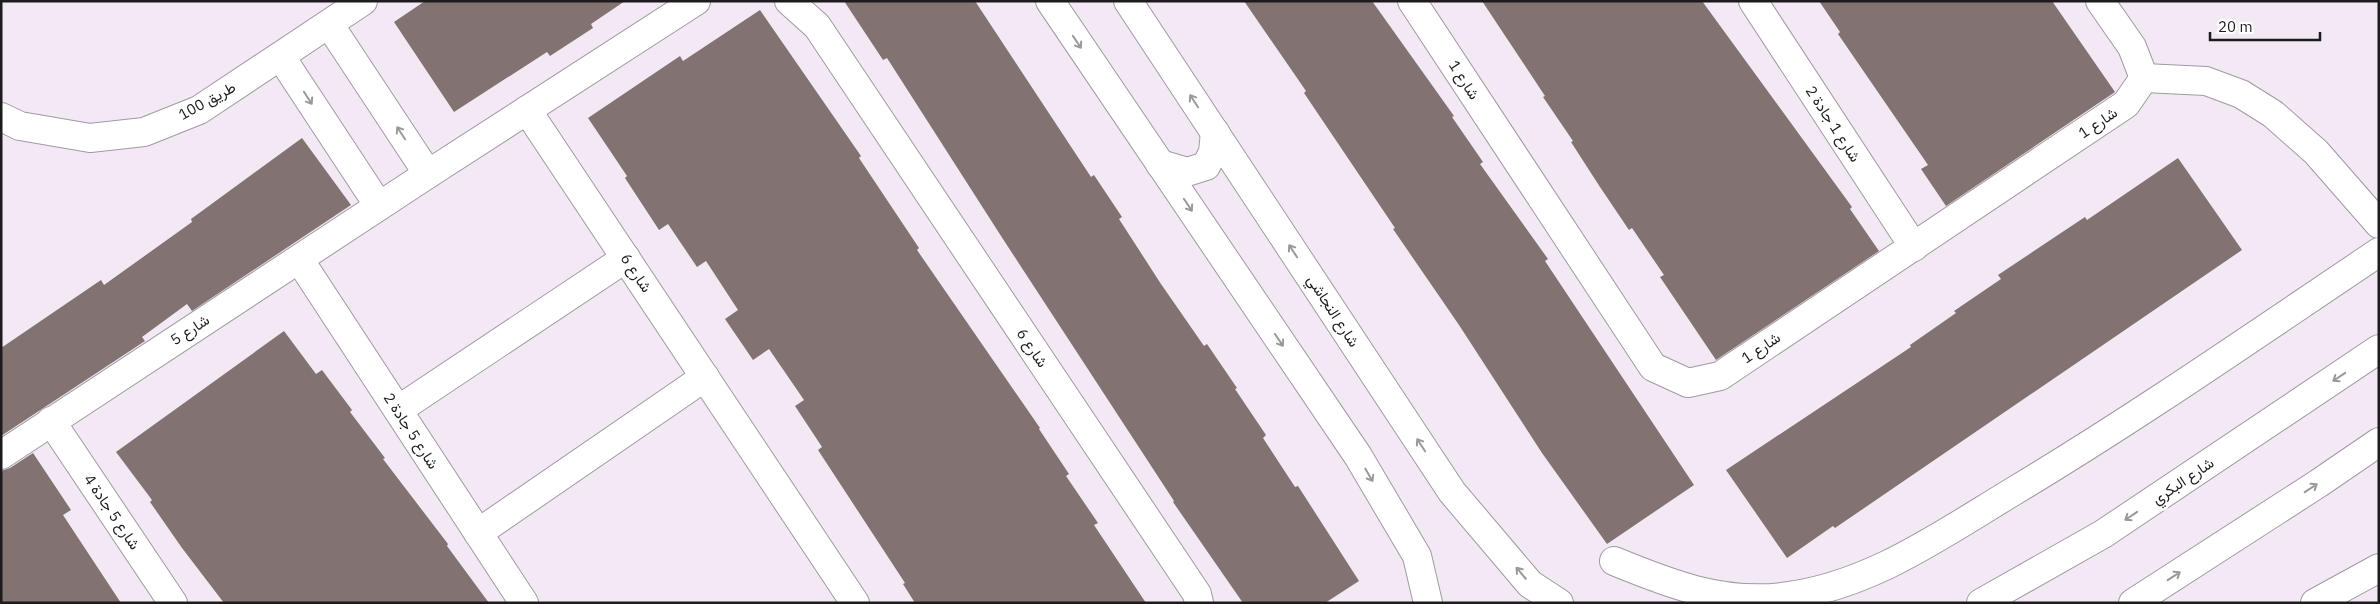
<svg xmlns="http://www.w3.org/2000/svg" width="2380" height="604" font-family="'IBM Plex Sans',Vazirmatn,sans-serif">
  <rect width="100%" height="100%" fill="#f2e9f4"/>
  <g fill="#827372">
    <path d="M425,1H625L591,24L593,28L550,56L547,52L454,112L394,22Z"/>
    <path d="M844,1H975L1091,177L1094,175L1122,217L1119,219L1161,284L1204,346L1207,344L1237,388L1235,389L1266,435L1263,438L1295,487L1298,486L1359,581L1325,603H1243L1173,502L1174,501L1001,236L887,58L883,60Z"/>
    <path d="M1244,1H1372L1454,116L1452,117L1483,162L1480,164L1548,259L1545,261L1694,485L1607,544L1542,453L1459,325L1393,229L1395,228L1304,93L1306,91Z"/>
    <path d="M1482,1H1702L1852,207L1850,209L1879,251L1716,360L1660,277L1664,275L1632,228L1629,230L1600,187L1571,142L1573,141L1543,97L1545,96Z"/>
    <path d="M1819,1H2052L2115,92L1946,206L1921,169L1928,165L1838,34L1840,32Z"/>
    <path d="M760,10L861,156L859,158L919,248L917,250L1040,428L1039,429L1069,474L1066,476L1098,523L1094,525L1146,603H915L903,584L905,583L818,450L822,447L795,406L804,400L769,349L753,360L725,319L738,310L706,261L697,267L668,224L659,230L625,178L627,176L588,118L680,56L683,61Z"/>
    <path d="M302,138L351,205L192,311L187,304L142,337L145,341L1,436V348L101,280L104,285L192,222L191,219Z"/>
    <path d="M2178,158L2242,250L1835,528L1833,526L1787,558L1726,470L1911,347L1910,345L1956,313L1954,311L2001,279L1998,275L2085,217L2087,220Z"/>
    <path d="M284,331L316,374L322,370L352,410L350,412L385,458L383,459L448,544L447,546L489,603H224L182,548L150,502L152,500L116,452Z"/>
    <path d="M33,453L71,510L63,515L121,603H1V471L10,468Z"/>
  </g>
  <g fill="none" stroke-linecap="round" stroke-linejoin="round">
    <defs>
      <g id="minor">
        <path d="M789,1L817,26L1197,594L1199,603"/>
        <path d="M1412,1L1653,367L1688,383L1720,376L2126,104L2144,78"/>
        <path d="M1753,1L1914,247"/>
        <path d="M2100,1L2132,47L2144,78"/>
        <path d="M329,24L428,174"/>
        <path d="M281,57L379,206"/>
        <path d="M2144,78L2206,81L2241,94L2273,114L2316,152L2379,224"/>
        <path d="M527,110L855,603"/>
        <path d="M1,117L20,126L90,138L144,132L199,110L363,1"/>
        <path d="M299,259L524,603"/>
        <path d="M398,410L626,258"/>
        <path d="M51,421L173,603"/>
        <path d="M1,455L428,174L696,1"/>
        <path d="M478,533L705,377"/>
        <path d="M1614,561C1670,584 1721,604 1782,597C1869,587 1941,535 2014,491C2139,416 2258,333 2379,252"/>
        <path d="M2315,603L2379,568"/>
      </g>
      <g id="major">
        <path d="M1050,1L1358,456L1417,556L1428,603"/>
        <path d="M1128,1L1452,492L1530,584L1559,603"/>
        <path d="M1160,164L1187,172L1206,166L1213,152L1215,132"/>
        <path d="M1981,603L2103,534L2379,349"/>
        <path d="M2133,603L2319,483L2379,442"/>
      </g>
    </defs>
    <use href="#minor" stroke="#a199a3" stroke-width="30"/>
    <use href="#major" stroke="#a199a3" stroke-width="30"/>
    <use href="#minor" stroke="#fff" stroke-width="28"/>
    <use href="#major" stroke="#fff" stroke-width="28"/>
  </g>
  <defs><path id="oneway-shaft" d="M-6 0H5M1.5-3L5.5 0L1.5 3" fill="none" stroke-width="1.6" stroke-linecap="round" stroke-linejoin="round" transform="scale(1.25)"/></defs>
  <g stroke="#9a989a">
    <use href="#oneway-shaft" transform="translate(1077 42) rotate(56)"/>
    <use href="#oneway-shaft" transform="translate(308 98) rotate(57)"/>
    <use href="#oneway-shaft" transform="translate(1194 101) rotate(-123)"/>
    <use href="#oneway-shaft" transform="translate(401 133) rotate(-123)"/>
    <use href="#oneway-shaft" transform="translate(1188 205) rotate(56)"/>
    <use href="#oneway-shaft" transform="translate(1293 251) rotate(-123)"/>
    <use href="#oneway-shaft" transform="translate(1279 340) rotate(56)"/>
    <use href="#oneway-shaft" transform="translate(2339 377) rotate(146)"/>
    <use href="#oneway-shaft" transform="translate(1421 445) rotate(-123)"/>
    <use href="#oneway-shaft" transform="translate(1369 475) rotate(60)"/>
    <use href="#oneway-shaft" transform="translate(2311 488) rotate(-33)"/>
    <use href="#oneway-shaft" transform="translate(2131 516) rotate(146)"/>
    <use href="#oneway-shaft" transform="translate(1521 573) rotate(-130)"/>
    <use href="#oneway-shaft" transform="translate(2174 576) rotate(-33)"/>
  </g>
  <g text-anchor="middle" stroke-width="5" stroke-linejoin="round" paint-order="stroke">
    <g font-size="15" fill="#1e1b1f" stroke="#fff">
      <text transform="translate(1464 80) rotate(57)" y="5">شارع 1</text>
      <text transform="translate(207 101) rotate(-29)" y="5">طريق 100</text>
      <text transform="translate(2098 123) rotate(-34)" y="5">شارع 1</text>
      <text transform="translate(1833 124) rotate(57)" y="5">شارع 1 جادة 2</text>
      <text transform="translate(636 273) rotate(56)" y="5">شارع 6</text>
      <text transform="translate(1333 311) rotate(57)" y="5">شارع النجاشي</text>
      <text transform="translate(190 330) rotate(-33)" y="5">شارع 5</text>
      <text transform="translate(1032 348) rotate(56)" y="5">شارع 6</text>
      <text transform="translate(1761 348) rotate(-34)" y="5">شارع 1</text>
      <text transform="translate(411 431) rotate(57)" y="5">شارع 5 جادة 2</text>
      <text transform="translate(2183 481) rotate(-34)" y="5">شارع البكري</text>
      <text transform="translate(112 512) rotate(56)" y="5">شارع 5 جادة 4</text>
    </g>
  </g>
  <rect width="2380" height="604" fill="none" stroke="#1e1b1f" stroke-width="5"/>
  <path d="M2210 32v8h110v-8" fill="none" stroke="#1e1b1f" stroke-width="2.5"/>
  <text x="2218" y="32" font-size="15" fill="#1e1b1f" stroke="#ffffff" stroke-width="4" paint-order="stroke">20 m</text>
</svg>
